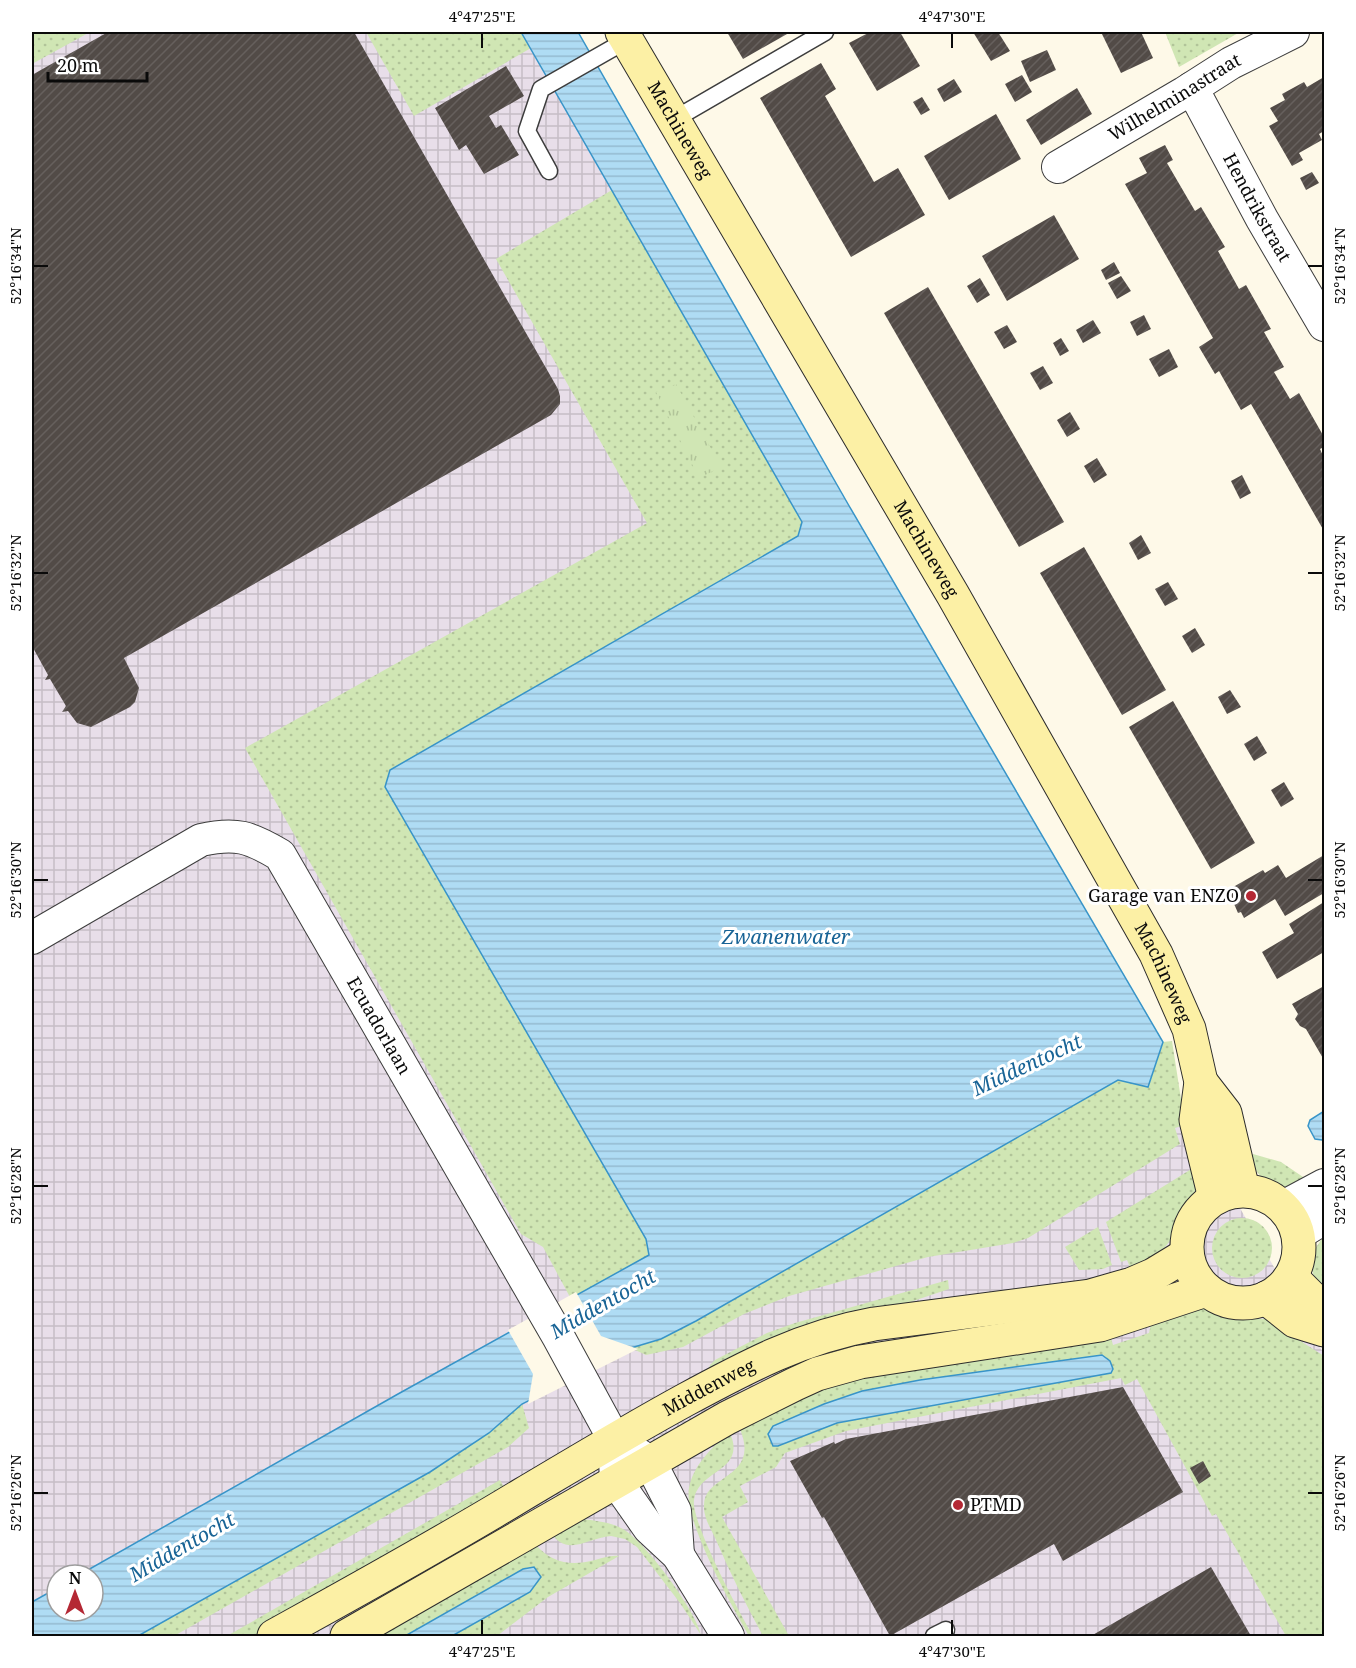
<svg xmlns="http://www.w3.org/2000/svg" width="1356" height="1668" font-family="'Noto Serif',serif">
  <defs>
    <pattern id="industrial-grid" width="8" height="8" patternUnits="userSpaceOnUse" patternTransform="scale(1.5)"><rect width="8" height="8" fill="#e8dee9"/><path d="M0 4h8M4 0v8" fill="none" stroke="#c6bdc6"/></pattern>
    <pattern id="grass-dots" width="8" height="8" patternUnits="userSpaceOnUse" patternTransform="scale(1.5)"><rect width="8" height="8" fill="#d0e6b4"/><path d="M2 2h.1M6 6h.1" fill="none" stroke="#b1c499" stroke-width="1.8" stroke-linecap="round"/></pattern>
    <pattern id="park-tufts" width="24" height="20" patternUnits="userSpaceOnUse" patternTransform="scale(1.5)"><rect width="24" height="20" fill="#d0e6b4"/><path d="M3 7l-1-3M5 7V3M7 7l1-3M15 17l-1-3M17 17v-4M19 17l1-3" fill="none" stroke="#b1c499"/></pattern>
    <pattern id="water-rules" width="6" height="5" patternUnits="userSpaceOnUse" patternTransform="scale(1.5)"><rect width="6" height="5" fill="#afdcf4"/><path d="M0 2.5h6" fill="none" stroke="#95bbd0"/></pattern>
    <pattern id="building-hatch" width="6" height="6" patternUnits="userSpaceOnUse" patternTransform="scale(1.5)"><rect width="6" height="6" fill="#524b47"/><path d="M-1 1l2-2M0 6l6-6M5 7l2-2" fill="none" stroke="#66605d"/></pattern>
  </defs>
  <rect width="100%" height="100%" fill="#fef9e8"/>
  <path fill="url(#industrial-grid)" fill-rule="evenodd" d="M32,32H563L1324,1354V1636H32ZM57,1575H93V1611H57Z"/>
  <g fill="url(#grass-dots)" fill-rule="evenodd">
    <path d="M32,32H90L32,64Z"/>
    <path d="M366,32H521L531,48L414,116Z"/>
    <path d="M1165,32H1240L1179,67Z"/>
    <path d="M612,190L802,522L798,537L391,770L647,1239L649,1256L571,1299L543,1247L521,1234L245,748L647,523L496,259Z"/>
    <path d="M1172,1041L1185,1125L1175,1128L1180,1144L1028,1238L1013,1243L928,1257L789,1296L744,1314L683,1347L646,1355L631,1348L661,1339L696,1321L1118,1080L1148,1087L1163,1042Z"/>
    <path d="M1253,1154L1281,1162L1306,1179C1300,1182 1294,1186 1288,1187C1269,1188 1252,1173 1251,1155Z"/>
    <path d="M1193,1168C1204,1193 1186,1200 1178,1220C1174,1231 1172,1241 1163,1249C1155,1258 1142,1264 1131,1270L1127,1260L1121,1262L1106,1222Z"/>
    <circle cx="1242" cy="1248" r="30"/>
    <path d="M1098,1227L1112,1265L1103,1269L1079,1270L1065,1247Z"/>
    <path d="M1324,1236V1293C1308,1270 1306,1259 1324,1236Z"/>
    <path d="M948,1280L949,1289L708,1370L710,1365L715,1360L767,1333L795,1323Z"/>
    <path d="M1203,1307L1233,1317L1266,1319L1324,1356V1636H1286L1216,1514L1212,1516L1137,1379L1125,1385L1121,1378L846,1431L785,1453L776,1467L740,1486L748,1502L722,1517L789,1636H763C746,1605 730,1573 716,1540C711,1529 703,1517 704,1505C704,1473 764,1479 738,1425L833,1379L1111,1338L1113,1345L1149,1333L1151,1324ZM1102,1355L1111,1373L837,1423L782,1445L862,1391L920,1380Z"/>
    <path d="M522,1404L529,1428L508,1447L174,1636H138L430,1472L489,1433Z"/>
    <path d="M730,1433C747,1472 698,1469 694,1500C691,1522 740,1614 753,1636H749C732,1606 683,1520 689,1488C693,1466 712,1446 730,1433Z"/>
    <path d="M500,1480L505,1489L483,1505L253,1636H227Z"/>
    <path d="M582,1519C597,1521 613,1522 626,1531C648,1546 696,1611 701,1635L680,1603L637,1547L625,1539L611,1536C586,1538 567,1559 549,1530Z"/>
    <path d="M536,1545C553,1564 572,1566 595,1560C603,1558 610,1555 619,1556L548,1597L497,1636H452L530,1592L523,1569L405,1636H361Z"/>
  </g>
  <path fill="url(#park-tufts)" d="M676,384L721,467L699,478L656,392Z"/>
  <g fill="url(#water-rules)" stroke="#3894c8" stroke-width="1.5">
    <path d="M521,32H578L848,504L1163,1042L1148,1087L1118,1080L696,1321L661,1339L631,1348L522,1404L489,1433L430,1472L138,1636H32V1602L57,1588V1611H93V1575H79L398,1394L649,1255L646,1239L385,787L390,770L798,536L802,522Z"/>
    <path d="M1324,1111V1139L1322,1140L1315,1139L1308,1126L1310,1120Z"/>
    <path d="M1102,1355L1110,1361L1113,1369L1111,1373L837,1423L778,1446H773L768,1434L773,1426L824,1404L862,1391L920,1380Z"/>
    <path d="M534,1567L541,1577L530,1592L452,1636H405L523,1569Z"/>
  </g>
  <path fill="#fef9e8" d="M576,1292L601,1336L638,1349L528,1404L533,1374L508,1330Z"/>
  <g fill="url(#building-hatch)">
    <path d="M108,32H354L558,389L560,396V404L551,415L124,658L139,688L135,702L130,707L91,727L77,723L68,711L62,712L66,706L50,679L45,680L48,675L32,646V75Z"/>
    <path d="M727,32H786L787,34L743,59Z"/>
    <path d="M870,32H900L920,66L877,91L849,43Z"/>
    <path d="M973,32H998L1010,51L991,61Z"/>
    <path d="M1101,32H1141L1153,58L1121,73Z"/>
    <path d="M1047,50L1056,70L1030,82L1021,61Z"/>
    <path d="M821,63L836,89L825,96L874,182L898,168L925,215L851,257L760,98Z"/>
    <path d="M506,66L524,96L489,116L496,128L501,125L519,155L484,174L466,145L459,150L435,108Z"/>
    <path d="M1022,75L1032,92L1015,102L1005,84Z"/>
    <path d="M1324,77V131L1319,134L1322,140L1299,153L1303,160L1292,166L1269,126L1278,121L1270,108L1285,100L1282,94L1304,82L1307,87Z"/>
    <path d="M954,79L962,92L944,102L937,89Z"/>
    <path d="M1077,88L1092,114L1041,145L1026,120Z"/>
    <path d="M922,97L930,110L921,115L913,102Z"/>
    <path d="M996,114L1021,159L949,200L924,156Z"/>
    <path d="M1165,145L1173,160L1167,163L1195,211L1201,207L1225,247L1218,251L1239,289L1246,285L1271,329L1264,332L1284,367L1274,372L1290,399L1299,393L1324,437V447L1320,449L1324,458V531L1251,404L1241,410L1219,371L1215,374L1199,347L1213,338L1125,184L1147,173L1139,158Z"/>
    <path d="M1312,172L1319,183L1306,190L1300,178Z"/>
    <path d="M1054,215L1079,259L1007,301L982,256Z"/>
    <path d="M1114,262L1120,273L1106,280L1101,270Z"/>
    <path d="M1121,276L1131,291L1117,299L1108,283Z"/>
    <path d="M980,278L990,295L977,303L967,286Z"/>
    <path d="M928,287L1064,522L1019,547L884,313Z"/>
    <path d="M1144,315L1151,329L1137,336L1130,322Z"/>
    <path d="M1093,320L1101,333L1083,343L1076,330Z"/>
    <path d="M1007,325L1017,342L1004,349L994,332Z"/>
    <path d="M1061,338L1069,351L1060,356L1053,343Z"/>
    <path d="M1169,349L1178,367L1159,377L1149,359Z"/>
    <path d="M1043,366L1053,383L1040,390L1030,373Z"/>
    <path d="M1070,412L1080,429L1067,437L1057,420Z"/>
    <path d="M1097,458L1107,475L1094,483L1084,466Z"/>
    <path d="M1242,475L1251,493L1240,499L1231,481Z"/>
    <path d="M1141,535L1151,553L1138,560L1129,543Z"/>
    <path d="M1084,547L1166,690L1122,715L1040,573Z"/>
    <path d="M1168,582L1178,599L1165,606L1155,589Z"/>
    <path d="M1195,628L1205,645L1192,653L1182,636Z"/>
    <path d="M1230,690L1241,707L1227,714L1218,697Z"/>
    <path d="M1173,701L1255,843L1211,869L1129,727Z"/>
    <path d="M1257,736L1267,753L1254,761L1244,744Z"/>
    <path d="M1284,782L1294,799L1281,807L1271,790Z"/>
    <path d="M1324,855V893L1285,916L1275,899L1244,918L1241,912L1238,913L1228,890L1263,870L1265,873L1278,865L1286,878Z"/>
    <path d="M1324,902V952L1277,979L1262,952L1294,933L1289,924Z"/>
    <path d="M1324,986V1060L1306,1029L1300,1026L1295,1019L1298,1014L1292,1004Z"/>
    <path d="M1123,1387L1183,1492L1063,1561L1054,1544L890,1636L824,1517L822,1518L790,1461L834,1442L835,1444L846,1439Z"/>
    <path d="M1203,1461L1211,1476L1199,1484L1190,1468Z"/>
    <path d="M1211,1567L1251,1636H1091Z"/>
  </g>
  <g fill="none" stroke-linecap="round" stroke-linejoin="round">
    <defs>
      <g id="lane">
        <path d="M673,120L825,32"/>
        <path d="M549,171L527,131L541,89L627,40"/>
        <path d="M934,1636L946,1630"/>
      </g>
      <g id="street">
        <path id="s1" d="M1192,88L1262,219L1324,325"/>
        <path id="s2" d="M1058,167L1184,93L1231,63L1293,32"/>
        <path id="s3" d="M32,938L201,840C236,832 250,837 280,855L559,1338L614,1439L616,1481L649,1528L678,1555L728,1636"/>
        <path d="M1283,1207L1324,1185"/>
        <path d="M1298,1234L1324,1218"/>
        <path d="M628,1448L650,1462L675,1511L678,1555"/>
      </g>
      <g id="secondary">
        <path id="s4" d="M622,32L953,595L1156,954L1189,1029L1201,1082L1196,1120L1215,1198"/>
        <path d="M1201,1082L1225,1113L1243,1190"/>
        <circle cx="1243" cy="1247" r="56"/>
        <path d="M1291,1277L1315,1301L1324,1320"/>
        <path d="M1266,1298L1295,1321L1324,1330"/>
        <path id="s5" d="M274,1636C357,1590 441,1544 523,1494C577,1462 630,1430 685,1400C748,1366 802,1337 874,1324L1090,1296L1132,1284L1153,1275L1186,1255"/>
        <path d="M347,1636L727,1418L795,1384L817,1374L860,1362L1100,1325L1206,1290"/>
      </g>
    </defs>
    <use href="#lane" stroke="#3d3d3d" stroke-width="19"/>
    <use href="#street" stroke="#3d3d3d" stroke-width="34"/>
    <use href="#secondary" stroke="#2c2c2c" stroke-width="35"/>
    <use href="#lane" stroke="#fff" stroke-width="16"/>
    <use href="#street" stroke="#fff" stroke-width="32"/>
    <use href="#secondary" stroke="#fcf0a5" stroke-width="33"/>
  </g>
  <path fill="none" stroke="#0a0a0a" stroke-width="2" d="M482,33V48M952,33V48M33,266H48M1308,266H1323M33,573H48M1308,573H1323M33,880H48M1308,880H1323M33,1186H48M1308,1186H1323M33,1493H48M1308,1493H1323M482,1620V1635M952,1620V1635"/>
  <g fill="#b42834" stroke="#fff" stroke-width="2">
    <circle cx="1251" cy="896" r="6"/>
    <circle cx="958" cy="1505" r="6"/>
  </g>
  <g text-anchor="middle" stroke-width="6" stroke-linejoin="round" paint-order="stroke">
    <g font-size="18" fill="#0a0a0a" stroke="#fff">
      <text dy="6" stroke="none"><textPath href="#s2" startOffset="136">Wilhelminastraat</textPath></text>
      <text dy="6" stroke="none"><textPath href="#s4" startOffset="114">Machineweg</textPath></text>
      <text dy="6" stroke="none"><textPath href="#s1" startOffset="136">Hendrikstraat</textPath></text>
      <text dy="6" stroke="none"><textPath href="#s4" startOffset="600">Machineweg</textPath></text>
      <text dy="6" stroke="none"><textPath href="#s4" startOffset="1086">Machineweg</textPath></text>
      <text dy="6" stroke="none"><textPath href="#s3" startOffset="476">Ecuadorlaan</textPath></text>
      <text dy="6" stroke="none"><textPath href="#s5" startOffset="501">Middenweg</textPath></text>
    </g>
    <g font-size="18" fill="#0a0a0a" stroke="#fff" text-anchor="end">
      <text x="1239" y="902">Garage van ENZO</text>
      <text x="970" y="1511" text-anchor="start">PTMD</text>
    </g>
    <g font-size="20" font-style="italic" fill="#196496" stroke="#fff">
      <text x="786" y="944">Zwanenwater</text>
      <text transform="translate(1027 1065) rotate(-25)" y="7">Middentocht</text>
      <text transform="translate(603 1304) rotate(-30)" y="7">Middentocht</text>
      <text transform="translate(182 1547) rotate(-30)" y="7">Middentocht</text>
    </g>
  </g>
  <rect width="1356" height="1668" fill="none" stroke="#ffffff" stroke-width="66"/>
  <g transform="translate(75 1593)"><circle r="28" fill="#ffffff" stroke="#9d9d9d" stroke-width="1.5"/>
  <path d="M0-4.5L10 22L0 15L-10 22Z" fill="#b42834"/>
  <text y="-9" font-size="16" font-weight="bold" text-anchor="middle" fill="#0a0a0a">N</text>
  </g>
  <path d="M48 72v9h99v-9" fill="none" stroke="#0a0a0a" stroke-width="3"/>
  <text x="57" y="72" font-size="18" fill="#0a0a0a" stroke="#ffffff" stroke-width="4.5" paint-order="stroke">20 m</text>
  <rect x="33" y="33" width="1290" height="1602" fill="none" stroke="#0a0a0a" stroke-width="2"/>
  <g font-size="15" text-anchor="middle" fill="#0a0a0a">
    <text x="482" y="22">4°47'25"E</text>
    <text x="952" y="22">4°47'30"E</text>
    <text transform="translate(16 266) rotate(-90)" y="5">52°16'34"N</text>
    <text transform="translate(1340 266) rotate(-90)" y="5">52°16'34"N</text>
    <text transform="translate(16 573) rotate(-90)" y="5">52°16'32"N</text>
    <text transform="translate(1340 573) rotate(-90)" y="5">52°16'32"N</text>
    <text transform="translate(16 880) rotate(-90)" y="5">52°16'30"N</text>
    <text transform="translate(1340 880) rotate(-90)" y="5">52°16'30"N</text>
    <text transform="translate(16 1186) rotate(-90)" y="5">52°16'28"N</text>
    <text transform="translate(1340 1186) rotate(-90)" y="5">52°16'28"N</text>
    <text transform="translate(16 1493) rotate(-90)" y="5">52°16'26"N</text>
    <text transform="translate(1340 1493) rotate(-90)" y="5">52°16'26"N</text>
    <text x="482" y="1657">4°47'25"E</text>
    <text x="952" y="1657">4°47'30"E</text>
  </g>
</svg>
